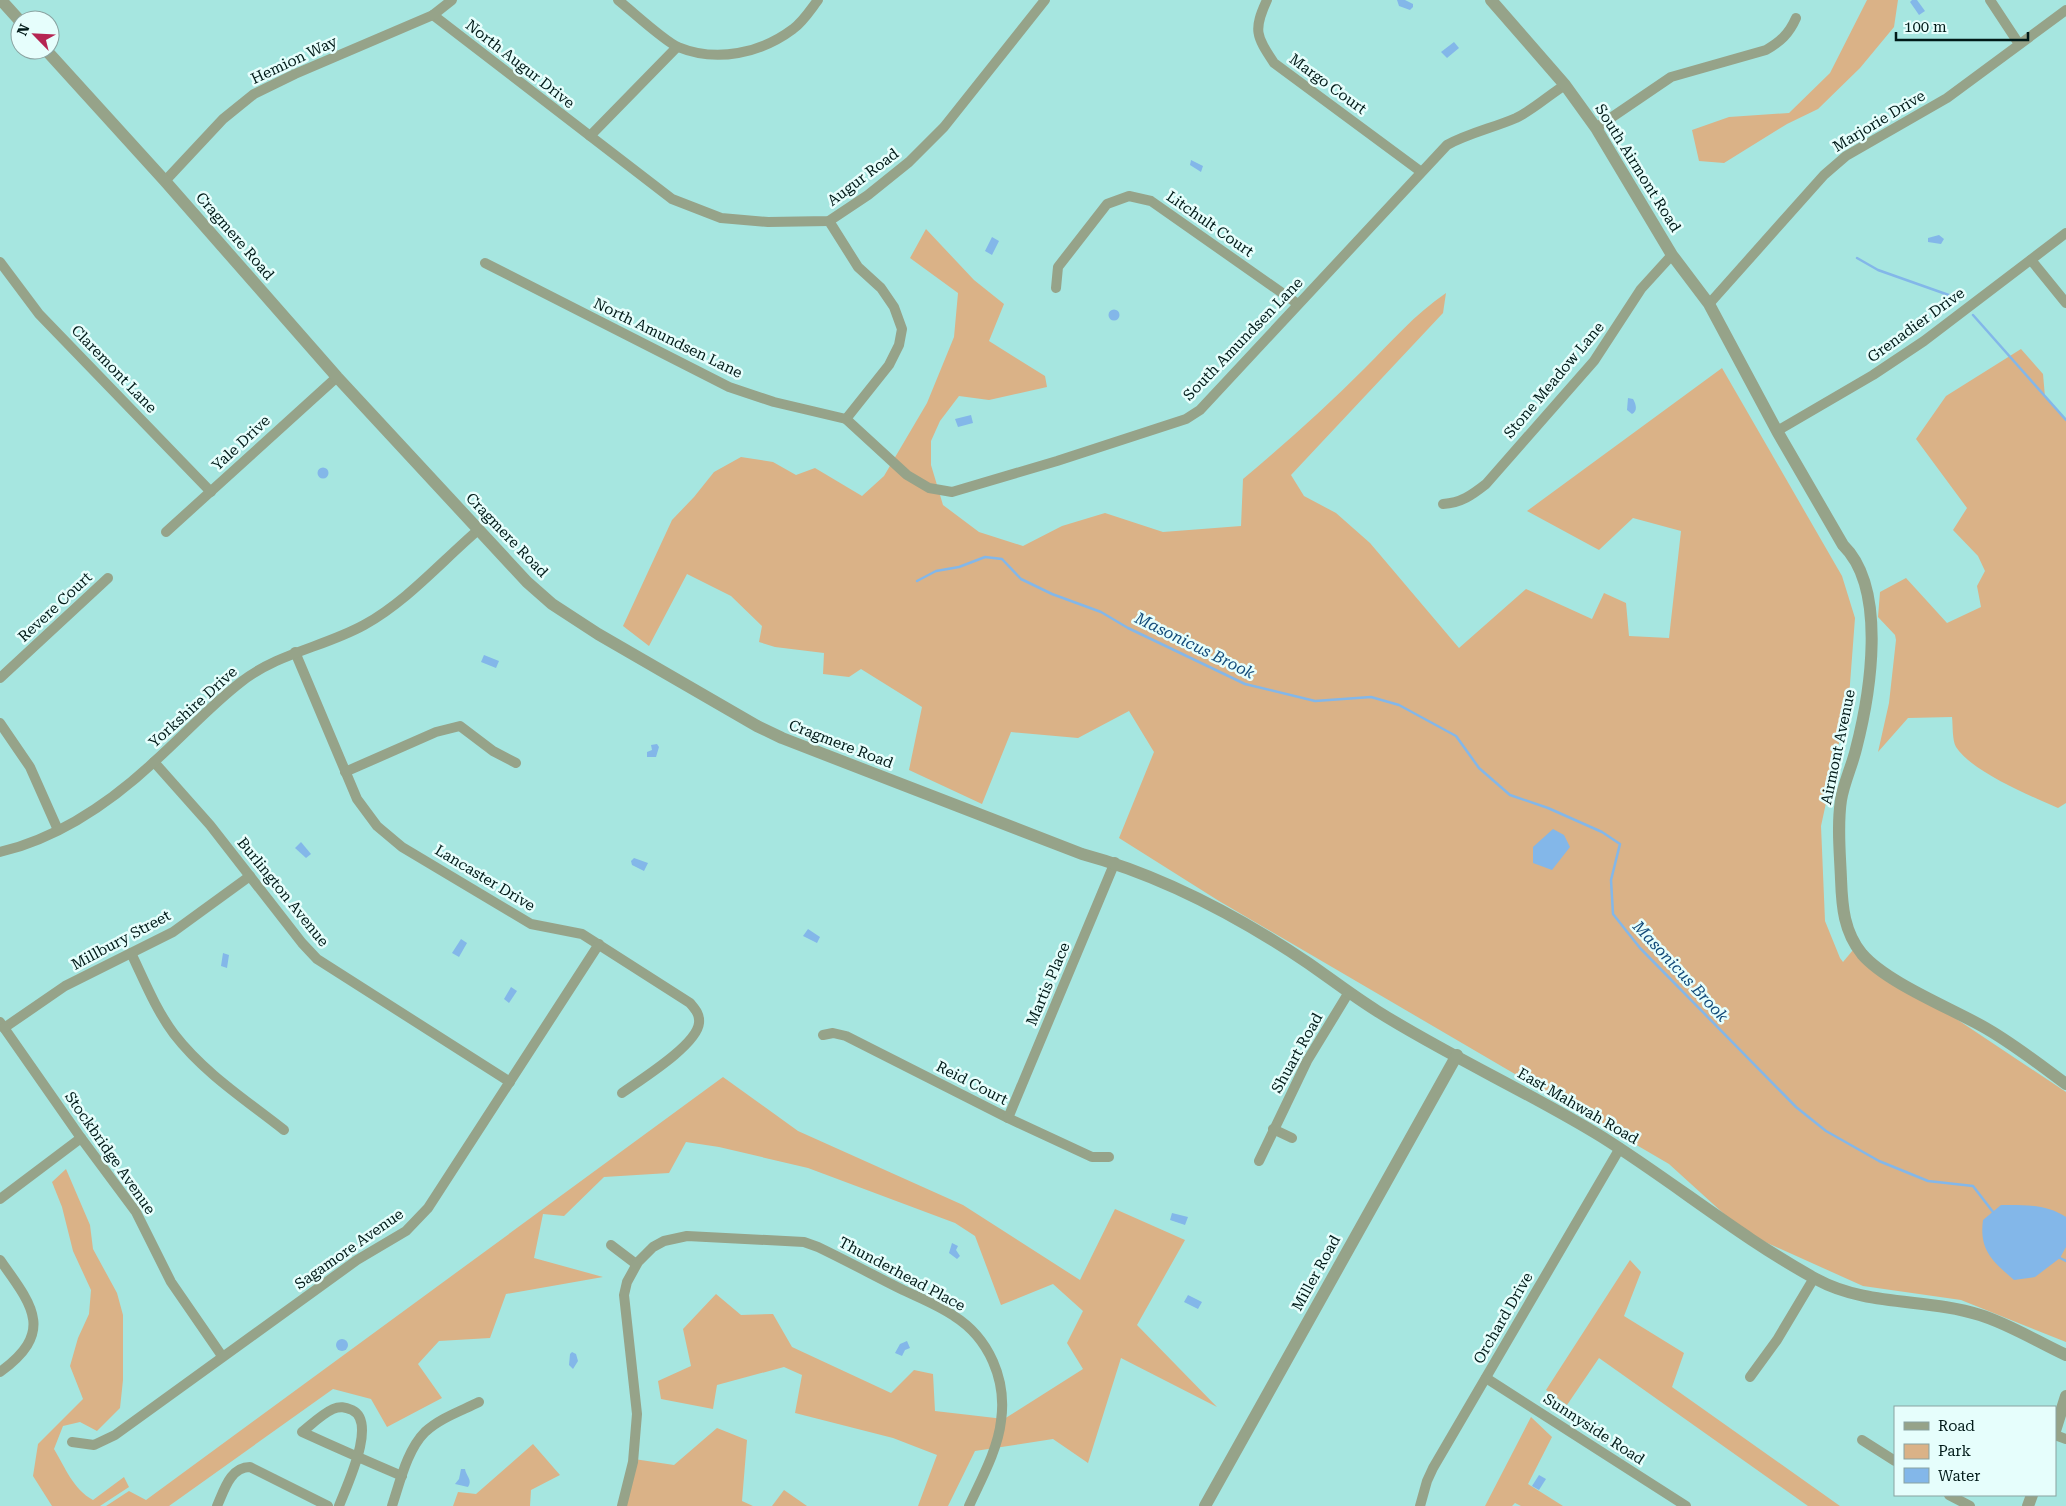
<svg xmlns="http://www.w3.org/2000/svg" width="2066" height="1506" font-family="'Roboto Serif',serif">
  <rect width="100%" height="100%" fill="#a6e6e0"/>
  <g fill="#dab287">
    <path d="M1867,0H1898L1894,27L1860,68L1818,109L1787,124L1724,163L1699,161L1692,130L1729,117L1789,113L1830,73Z"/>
    <path d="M926,229L974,280L1004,304L989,341L1045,376L1047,387L989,400L959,396L940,421L931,441V465L943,505L979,532L1023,546L1062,526L1105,513L1163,532L1241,526L1243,479C1285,444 1326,407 1365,368C1391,342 1415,314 1446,293L1443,313L1291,475L1304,496L1336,513L1370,543L1459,648L1526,589L1592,619L1604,593L1626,603L1629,636L1669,638L1681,531L1633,518L1599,550L1527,511L1722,368L1842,576L1855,618L1849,697L1821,826L1825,921L1840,958L1843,962L1853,950L2066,1092V1342L1961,1300L1863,1286L1745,1233L1669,1164L1219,901L1119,838L1154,752L1129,711L1078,738L1011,732L982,804L909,770L922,707L861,669L849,677L823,674L824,653L775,647L759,642L762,626L731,596L687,574L649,646L623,626L672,520L694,497L714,472L741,457L773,462L796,475L815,468L862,496L884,476L927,403L954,337L958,293L910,258Z"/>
    <path d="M2021,349L2043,374L2045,397L2066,420V803L2058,808C2031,796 1972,772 1956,747C1952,740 1953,725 1952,717L1908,718L1878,752L1889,703L1896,640L1895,635L1878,617L1880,592L1906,578L1947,623L1981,607L1977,586L1985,571L1978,556L1953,530L1967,508L1916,439L1946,396Z"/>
    <path d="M723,1077L798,1131L963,1205L1080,1280L1115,1209L1185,1240L1137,1325L1217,1407L1121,1358L1088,1463L1053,1439L975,1451L948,1506H918L937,1455L893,1438L795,1413L802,1375L784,1367L717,1385L713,1409L661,1399L658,1381L691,1366L683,1329L716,1294L741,1315L773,1314L792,1347L891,1393L914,1370L933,1374L935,1411L1004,1419L1083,1369L1067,1343L1083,1311L1053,1284L1001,1305L975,1236L955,1223L808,1168L719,1147L686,1142L669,1173L604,1177L564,1216L543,1214L534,1258L603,1277L506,1294L490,1338L439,1341L418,1364L442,1398L387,1427L371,1399L333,1389L169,1506H106L129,1491L146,1500Z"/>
    <path d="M66,1169L90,1225L93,1249L117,1293L123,1315V1380L120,1408L97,1431L80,1422L63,1426L54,1449C65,1467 73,1489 93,1500L124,1477L129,1487L100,1506H52L33,1476L38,1444L83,1399L70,1366L78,1338L89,1314L91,1290L73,1251L62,1207L52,1182Z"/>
    <path d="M1630,1260L1641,1272L1624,1316L1684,1353L1672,1387L1840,1506H1808L1599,1358L1567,1405L1546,1390Z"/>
    <path d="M1531,1417L1552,1437L1528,1484L1563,1506H1521L1515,1503L1512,1506H1485Z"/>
    <path d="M717,1428L747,1440L742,1501L753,1506H624L634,1459L674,1465Z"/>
    <path d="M533,1444L560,1475L531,1490L530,1506H453L458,1492L476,1494Z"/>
    <path d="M784,1490L807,1506H772Z"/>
  </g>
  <g fill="#83b7e9">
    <path d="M1397,0H1405L1413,4V7L1410,10L1399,6Z"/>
    <path d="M1912,0H1917L1925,11L1919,15L1910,2Z"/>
    <path d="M1454,42L1459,48L1447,58L1441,52Z"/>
    <path d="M1191,160L1203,166L1201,172L1190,165Z"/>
    <path d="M1939,235L1944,239L1941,244L1928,242V238Z"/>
    <path d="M992,237L999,241L992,255L985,251Z"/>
    <circle cx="1114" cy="315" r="5.5"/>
    <path d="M1628,398L1633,399C1636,404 1638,411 1632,414L1627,410Z"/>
    <path d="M971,415L973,423L958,427L955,419Z"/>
    <circle cx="323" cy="473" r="5.5"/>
    <path d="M484,655L499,661L496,668L481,662Z"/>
    <path d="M657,744L659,747L656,757H647V752L652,750L651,745Z"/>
    <path d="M1553,829L1564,835L1570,847L1552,870L1533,863V847Z"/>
    <path d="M301,842L311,854L306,858L295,848Z"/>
    <path d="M634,858L648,863L644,871L632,865L631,861Z"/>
    <path d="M808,929L820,937L817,943L803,936Z"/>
    <path d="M461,939L467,943L459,957L452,953Z"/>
    <path d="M223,953L229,955L227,968L221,966Z"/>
    <path d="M511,987L517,991L509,1003L504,999Z"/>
    <path d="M2001,1205C2024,1205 2046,1204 2066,1217V1247L2060,1258L2035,1277L2014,1280C1992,1261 1979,1250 1983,1220Z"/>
    <path d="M1172,1213L1188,1217L1185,1225L1170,1220Z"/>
    <path d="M952,1243L958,1246L956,1250L960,1256L957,1259L949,1253Z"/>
    <path d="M1188,1295L1202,1302L1198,1309L1184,1302Z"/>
    <circle cx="342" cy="1345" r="6"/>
    <path d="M907,1341L910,1348L905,1350L902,1356L895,1353L900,1344Z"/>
    <path d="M572,1352L576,1354L578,1361L573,1369L569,1365L570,1354Z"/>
    <path d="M461,1469H465C466,1476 473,1480 468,1487L455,1484L459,1479Z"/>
    <path d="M1539,1475L1546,1479L1539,1490L1532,1486Z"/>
  </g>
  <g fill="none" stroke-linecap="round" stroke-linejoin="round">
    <g stroke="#83b7e9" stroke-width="2.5">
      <path d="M1857,258L1878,270L1960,299"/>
      <path d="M1973,315L2066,420"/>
      <path d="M917,581L936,571L959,567L985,557L1002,559L1021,579L1052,594L1101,612L1128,628L1245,684L1315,701L1371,697L1399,705L1456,736L1479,768L1510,795L1548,808L1602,832L1620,844L1611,880L1613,914L1640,948L1796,1107L1826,1131L1879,1161L1928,1181L1973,1186L1993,1212"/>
      <path d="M2060,1258L2066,1261"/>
    </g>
    <g stroke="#96a389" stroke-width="10">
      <path d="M618,0C632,11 664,41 678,47C717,63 761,53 793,29C803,22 811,9 818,0"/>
      <path d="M1267,0C1253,30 1256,36 1274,63L1420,171"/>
      <path d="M1990,0L2019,44"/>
      <path d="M433,15L672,199L721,218L768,222L829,221L868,195L909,162L944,127L1045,0"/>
      <path d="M1596,128L1671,77L1766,50C1780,42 1789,34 1796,18"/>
      <path d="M590,136L677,47"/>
      <path d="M165,181L223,119L254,94L295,74L433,15L452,0"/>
      <path d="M829,221L858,267L881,288L894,307L902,329L899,345L889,365L846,419"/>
      <path d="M2031,260L2066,303"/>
      <path d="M0,262L39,314L211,492"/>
      <path d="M485,263L729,387L774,402L846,419L907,475L929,488L952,492L1057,461L1186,419L1200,410L1447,145C1469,133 1493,128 1516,118C1533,110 1549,95 1565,85"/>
      <path d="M1056,288L1058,267L1107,204L1129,196L1151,201L1298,304"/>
      <path d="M1709,304L1824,175L1846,156L1947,98L2066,10"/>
      <path d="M1777,431L1873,375L1924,341L2066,233"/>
      <path d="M1443,504C1461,503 1472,495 1486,484L1594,361L1641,289L1672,255"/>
      <path d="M166,532L337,377"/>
      <path d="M295,652L357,799L377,826L402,847L531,924L582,934L690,1003C695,1009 700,1014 699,1023C697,1045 640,1080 622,1093"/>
      <path d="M0,678L108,578"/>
      <path d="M0,723L30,767L58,830"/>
      <path d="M154,762L210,825L302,943L317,959L510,1082"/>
      <path d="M345,772L436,732L460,726L493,751L516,763"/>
      <path d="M0,852C59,838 111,802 155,761C184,735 210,706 241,682C278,653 324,647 364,625C406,602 441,562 477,531"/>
      <path d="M131,953C144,980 156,1010 174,1034C204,1073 246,1100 284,1130"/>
      <path d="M0,1022L81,1138L136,1212L171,1282L222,1356"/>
      <path d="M4,1028L65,986L173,932L250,876"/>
      <path d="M823,1035L833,1033L846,1036L1008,1118L1092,1157H1109"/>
      <path d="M1008,1118L1115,862"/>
      <path d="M1273,1129L1292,1138"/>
      <path d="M1259,1161L1307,1061L1349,992"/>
      <path d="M0,1199L81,1138"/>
      <path d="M611,1245L636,1264"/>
      <path d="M0,1260C33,1306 55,1332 0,1372"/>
      <path d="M1750,1377L1777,1340L1814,1278"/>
      <path d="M1486,1378L1686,1506"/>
      <path d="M2055,1435L2066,1439"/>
      <path d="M1862,1440L1895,1461"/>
      <path d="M72,1442L94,1445L115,1435L357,1260L406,1231L428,1208L599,944"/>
      <path d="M1949,1495L1970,1506"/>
      <path d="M217,1506C224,1491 230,1467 250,1467L328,1506"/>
      <path d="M339,1506C346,1487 378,1422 352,1410C345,1407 340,1406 333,1409C322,1414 312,1424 302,1432C335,1447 369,1462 402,1476"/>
      <path d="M392,1506C400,1482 407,1450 425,1432C440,1418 461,1411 479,1402"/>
      <path d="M622,1506L633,1462L637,1414L624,1295L627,1282L638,1262L653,1247L664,1241L687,1236L804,1242L818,1247C847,1261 875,1276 903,1290C920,1298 938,1305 954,1316C989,1338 1007,1380 1001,1421C998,1449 981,1480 969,1506"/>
      <path d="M1420,1506L1427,1481L1433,1468L1620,1148"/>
    </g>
    <g stroke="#96a389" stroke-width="12">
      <path d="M1,0L20,21"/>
      <path d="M1491,0L1565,85L1596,128L1672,255L1709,304L1777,431L1843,545C1888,589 1870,695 1856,749C1852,766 1844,782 1841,800C1837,826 1840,853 1841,879C1842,907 1844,932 1862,954C1886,982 1948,1007 1982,1026C2011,1042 2039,1064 2066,1084"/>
      <path d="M46,50L165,181L337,377L527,582L552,604L598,634L757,726L782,738L1082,854C1164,876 1238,916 1308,963C1331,979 1353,996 1377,1011C1450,1057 1529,1092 1602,1137C1675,1183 1741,1238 1816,1279C1867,1307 1927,1298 1980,1315C2009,1324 2038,1342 2066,1355"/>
      <path d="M2055,1431L2066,1396"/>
      <path d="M1205,1506L1457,1055"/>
      <path d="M2028,1506L2032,1495"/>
    </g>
  </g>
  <g text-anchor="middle" stroke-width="5" stroke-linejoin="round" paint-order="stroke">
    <g font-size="15" fill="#011a18" stroke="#e6fefc">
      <text transform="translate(294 60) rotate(-25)" y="5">Hemion Way</text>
      <text transform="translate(520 64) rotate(38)" y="5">North Augur Drive</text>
      <text transform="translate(1328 84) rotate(36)" y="5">Margo Court</text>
      <text transform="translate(1879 121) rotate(-31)" y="5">Marjorie Drive</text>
      <text transform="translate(1638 168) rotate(58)" y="5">South Airmont Road</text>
      <text transform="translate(863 177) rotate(-37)" y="5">Augur Road</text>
      <text transform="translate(1210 224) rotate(35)" y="5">Litchult Court</text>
      <text transform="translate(235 236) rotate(49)" y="5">Cragmere Road</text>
      <text transform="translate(1916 325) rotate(-36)" y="5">Grenadier Drive</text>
      <text transform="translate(668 338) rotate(26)" y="5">North Amundsen Lane</text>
      <text transform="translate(1243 339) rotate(-46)" y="5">South Amundsen Lane</text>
      <text transform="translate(114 369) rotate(46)" y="5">Claremont Lane</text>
      <text transform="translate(1554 380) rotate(-50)" y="5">Stone Meadow Lane</text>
      <text transform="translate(241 443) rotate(-43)" y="5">Yale Drive</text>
      <text transform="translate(507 535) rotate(46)" y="5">Cragmere Road</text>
      <text transform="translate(55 607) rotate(-43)" y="5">Revere Court</text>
      <text transform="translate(193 707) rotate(-42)" y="5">Yorkshire Drive</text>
      <text transform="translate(841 744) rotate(21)" y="5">Cragmere Road</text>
      <text transform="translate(1838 747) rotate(-78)" y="5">Airmont Avenue</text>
      <text transform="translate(485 878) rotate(31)" y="5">Lancaster Drive</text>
      <text transform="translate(283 892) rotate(51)" y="5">Burlington Avenue</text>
      <text transform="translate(121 940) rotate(-28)" y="5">Millbury Street</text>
      <text transform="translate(1048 984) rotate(-67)" y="5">Martis Place</text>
      <text transform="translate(1297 1053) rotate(-61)" y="5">Shuart Road</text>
      <text transform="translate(972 1083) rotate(27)" y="5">Reid Court</text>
      <text transform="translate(1578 1106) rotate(30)" y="5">East Mahwah Road</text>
      <text transform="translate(110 1153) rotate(55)" y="5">Stockbridge Avenue</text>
      <text transform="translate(349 1249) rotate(-35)" y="5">Sagamore Avenue</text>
      <text transform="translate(1316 1273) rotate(-61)" y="5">Miller Road</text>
      <text transform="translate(902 1274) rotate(28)" y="5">Thunderhead Place</text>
      <text transform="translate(1503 1318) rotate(-60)" y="5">Orchard Drive</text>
      <text transform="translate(1594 1429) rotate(33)" y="5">Sunnyside Road</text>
    </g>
    <g font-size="16" font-style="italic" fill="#124a79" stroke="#e6fefc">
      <text transform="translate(1195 645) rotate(26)" y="6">Masonicus Brook</text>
      <text transform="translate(1681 971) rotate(47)" y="6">Masonicus Brook</text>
    </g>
  </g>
  <rect x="1894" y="1406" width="162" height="90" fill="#e6fefc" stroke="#8aa3a1"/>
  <rect x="1904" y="1422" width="25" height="8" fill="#96a389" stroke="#8aa3a1"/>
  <text x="1938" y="1431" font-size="15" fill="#011a18">Road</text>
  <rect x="1904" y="1444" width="25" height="15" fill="#dab287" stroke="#8aa3a1"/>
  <text x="1938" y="1456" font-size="15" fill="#011a18">Park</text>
  <rect x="1904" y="1468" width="25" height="15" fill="#83b7e9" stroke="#8aa3a1"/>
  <text x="1938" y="1481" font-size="15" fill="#011a18">Water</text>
  <g transform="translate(35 35) rotate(294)"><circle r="24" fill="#e6fefc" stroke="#8aa3a1"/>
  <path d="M0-4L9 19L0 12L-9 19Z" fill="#b52552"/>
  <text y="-8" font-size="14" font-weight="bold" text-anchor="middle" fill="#011a18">N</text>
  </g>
  <path d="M1896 32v8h132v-8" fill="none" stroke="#011a18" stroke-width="2.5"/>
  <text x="1904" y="32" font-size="15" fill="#011a18" stroke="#e6fefc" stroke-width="4" paint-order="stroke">100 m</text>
</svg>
